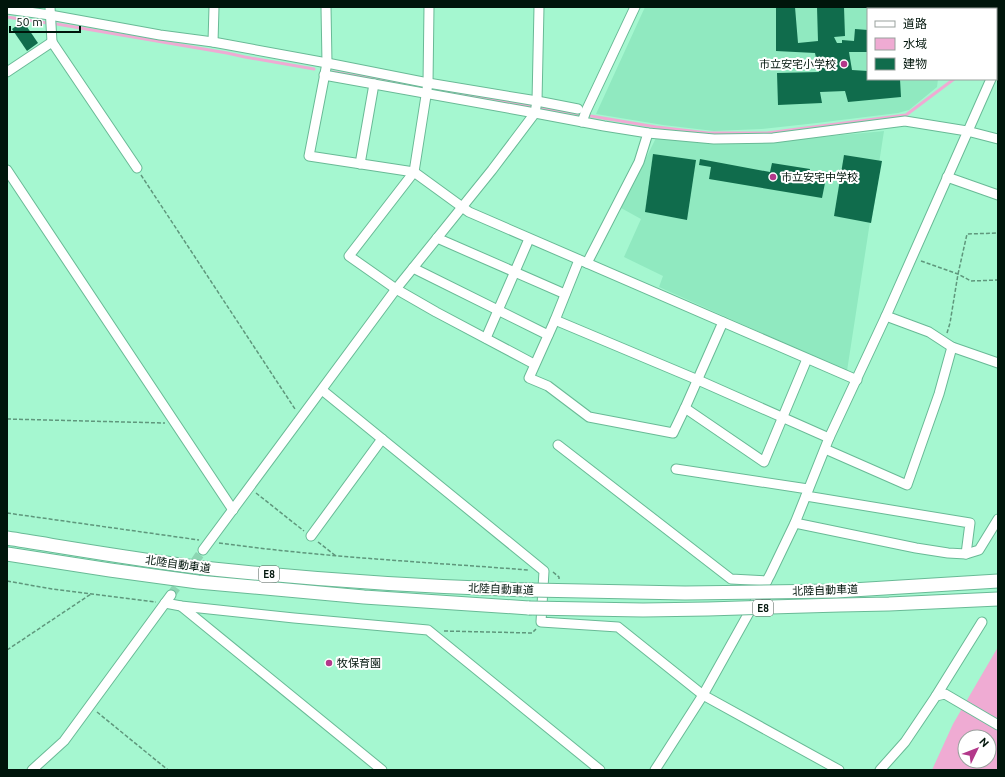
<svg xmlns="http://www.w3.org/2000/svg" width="1005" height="777" font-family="Ubuntu,'Noto Sans JP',sans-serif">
  <rect width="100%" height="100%" fill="#a5f7d0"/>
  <g fill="#90e9c0">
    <path d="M645,7H944V9H868V79H938L937,87L909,110L898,113L817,123L761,129L714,131L663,125L596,114Z"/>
    <path d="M884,131L847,371L659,287L663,276L624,257L641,219L621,208L656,138L780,141Z"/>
  </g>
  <path fill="#efabd3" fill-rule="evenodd" d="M998,647V770H932L953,724ZM965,737H989V761H965Z"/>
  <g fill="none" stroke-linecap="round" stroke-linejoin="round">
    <g stroke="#efabd3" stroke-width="3">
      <path d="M7,17L47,23"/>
      <path d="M57,24L227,53L245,57L314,69"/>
      <path d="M996,48L998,46"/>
      <path d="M333,72L423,87"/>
      <path d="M437,90L656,127L708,133H767L906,115L954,79"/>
    </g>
  </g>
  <g fill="#106c4c">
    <path d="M776,7H795L798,43L818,41L817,7H844L845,36L834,37L837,43H842V40L854,41L855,29L868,30V52H849L852,70L868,71V79H900L901,97L848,102L845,91L820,92L822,103L778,105L777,73L819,72L815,53L776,51Z"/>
    <path d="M23,21L38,43L27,51L12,29Z"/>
    <path d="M653,154L696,160L687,220L645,212Z"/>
    <path d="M844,155L882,161L871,223L834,216Z"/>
    <path d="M700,159L770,172L772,163L810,169L808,180L825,183L822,198L709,179L711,167L699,165Z"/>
  </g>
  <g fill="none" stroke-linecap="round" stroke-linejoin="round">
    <path stroke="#8cd5b2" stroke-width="9" stroke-dasharray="9 4.5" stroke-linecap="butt" d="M171,595L203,550"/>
    <defs>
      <g id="minor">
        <path d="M50,7L52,42"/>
        <path d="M326,7L327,63L309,156L414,172L469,212L857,380"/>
        <path d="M429,7L428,83L414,172L349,256L396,289L436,312L534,364"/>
        <path d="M7,9L50,15L160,35L213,42L327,63L428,83L537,101L578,109"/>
        <path d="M213,42L214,7"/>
        <path d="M996,67L998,63"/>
        <path d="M7,72L52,42L137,168"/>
        <path d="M324,75L535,113L604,126L648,133L714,139L773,138L905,121L967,131L998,139"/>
        <path d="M582,122L586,111L635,7"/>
        <path d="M360,164L374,84"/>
        <path d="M7,170L233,510"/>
        <path d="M947,177L998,195"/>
        <path d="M437,238L565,294"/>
        <path d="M579,260L555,320L529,378L548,386L589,417L673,433L685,408L723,322"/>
        <path d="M587,263L639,162L648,133"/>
        <path d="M413,268L548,335"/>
        <path d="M886,316L929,332L952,347L998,363"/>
        <path d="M555,320L698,380L829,438"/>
        <path d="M486,338L529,239"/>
        <path d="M322,390L544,571L541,622L618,627L703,695L839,770"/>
        <path d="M685,408L764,462L807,359"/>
        <path d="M558,445L731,579L767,581"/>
        <path d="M825,449L907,485L939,394L952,347"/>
        <path d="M676,469L808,489"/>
        <path d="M806,496L970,523L966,554"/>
        <path d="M795,523L916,548L948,553L966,554L979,550L998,519"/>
        <path d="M311,536L382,439"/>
        <path d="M203,550L396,289L492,170L535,113L537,101L539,7"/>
        <path d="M165,603L181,606L294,618L428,630L600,770"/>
        <path d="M181,606L382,770"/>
        <path d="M936,696L982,622"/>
        <path d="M32,770L64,741L171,595"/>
        <path d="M655,770L703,695L770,575L795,523L829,438L886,316L991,79"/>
        <path d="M880,770L905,742L936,696L945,694L998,725"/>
      </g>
      <g id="highway">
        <path d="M7,538C76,549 144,561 213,569C319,580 426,587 532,590"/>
        <path d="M7,554L110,570L198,582L364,597L529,608"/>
      </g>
    </defs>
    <use href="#minor" stroke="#69ba96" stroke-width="11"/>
    <use href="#highway" stroke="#69ba96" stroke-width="15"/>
    <g stroke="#5f977c" stroke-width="1.5" stroke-dasharray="4 2" stroke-linecap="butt">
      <path d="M141,175L295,409"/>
      <path d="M921,261L958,274L971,281L998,280"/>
      <path d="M947,333L950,323L958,274L967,234L998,233"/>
      <path d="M7,419L165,423"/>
      <path d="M256,493L304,531"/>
      <path d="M7,513L199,540"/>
      <path d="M318,542L336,556"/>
      <path d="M219,543C321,557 425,562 528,570"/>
      <path d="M553,572L559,577V579"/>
      <path d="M7,581L52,589L156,602"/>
      <path d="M444,631L532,633L536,629"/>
      <path d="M7,650L91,594"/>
      <path d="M97,712L168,770"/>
    </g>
    <use href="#minor" stroke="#fff" stroke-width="9"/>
    <use href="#highway" stroke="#fff" stroke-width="13"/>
    <defs>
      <g id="highway-bridge">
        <path d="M532,590L685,593L836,591L998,581"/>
        <path d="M529,608L643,610L708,609L840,605L889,604L998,599"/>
      </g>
    </defs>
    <use href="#highway-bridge" stroke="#69ba96" stroke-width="15" stroke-linecap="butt"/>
    <use href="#highway-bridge" stroke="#fff" stroke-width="13"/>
  </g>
  <g fill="#b3388a" stroke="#fff" stroke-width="1.5">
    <circle cx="844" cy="64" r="4"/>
    <circle cx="773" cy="177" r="4"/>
    <circle cx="329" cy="663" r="4"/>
  </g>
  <g text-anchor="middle" stroke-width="4" stroke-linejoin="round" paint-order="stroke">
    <g fill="#fff" stroke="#4c5b54" stroke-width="1">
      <rect x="259" y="566" width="20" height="16" rx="3"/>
      <rect x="753" y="600" width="20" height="16" rx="3"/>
    </g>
    <g font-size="10" font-weight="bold" fill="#00150b">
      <text x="269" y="578">E8</text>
      <text x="763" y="612">E8</text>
    </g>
    <g font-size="11" fill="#00150b" stroke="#fff" text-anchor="start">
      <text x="836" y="68" text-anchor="end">市立安宅小学校</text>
      <text x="781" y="181">市立安宅中学校</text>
      <text x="337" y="667">牧保育園</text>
    </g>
    <g font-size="11" fill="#00150b" stroke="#fff">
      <text transform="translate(178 564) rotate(8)" y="4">北陸自動車道</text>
      <text transform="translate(501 589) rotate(2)" y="4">北陸自動車道</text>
      <text transform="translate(825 590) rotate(-2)" y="4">北陸自動車道</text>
    </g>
  </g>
  <rect width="1005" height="777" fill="none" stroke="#00150b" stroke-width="16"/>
  <rect x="867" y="8" width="130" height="72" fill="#ffffff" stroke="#99a19d"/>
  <rect x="875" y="21" width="20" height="6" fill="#ffffff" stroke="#99a19d"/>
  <text x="903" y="28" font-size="12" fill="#00150b">道路</text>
  <rect x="875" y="38" width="20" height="12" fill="#efabd3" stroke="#99a19d"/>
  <text x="903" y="48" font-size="12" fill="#00150b">水域</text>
  <rect x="875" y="58" width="20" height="12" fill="#106c4c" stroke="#99a19d"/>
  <text x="903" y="68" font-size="12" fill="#00150b">建物</text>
  <g transform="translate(977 749) rotate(47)"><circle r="19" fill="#ffffff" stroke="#99a19d"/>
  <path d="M0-3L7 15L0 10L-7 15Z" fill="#b3388a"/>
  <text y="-6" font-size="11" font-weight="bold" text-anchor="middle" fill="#00150b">N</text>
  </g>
  <path d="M10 26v6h70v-6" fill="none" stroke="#00150b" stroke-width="2"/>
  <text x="16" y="26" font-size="12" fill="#00150b" stroke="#ffffff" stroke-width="3" paint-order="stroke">50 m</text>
</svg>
